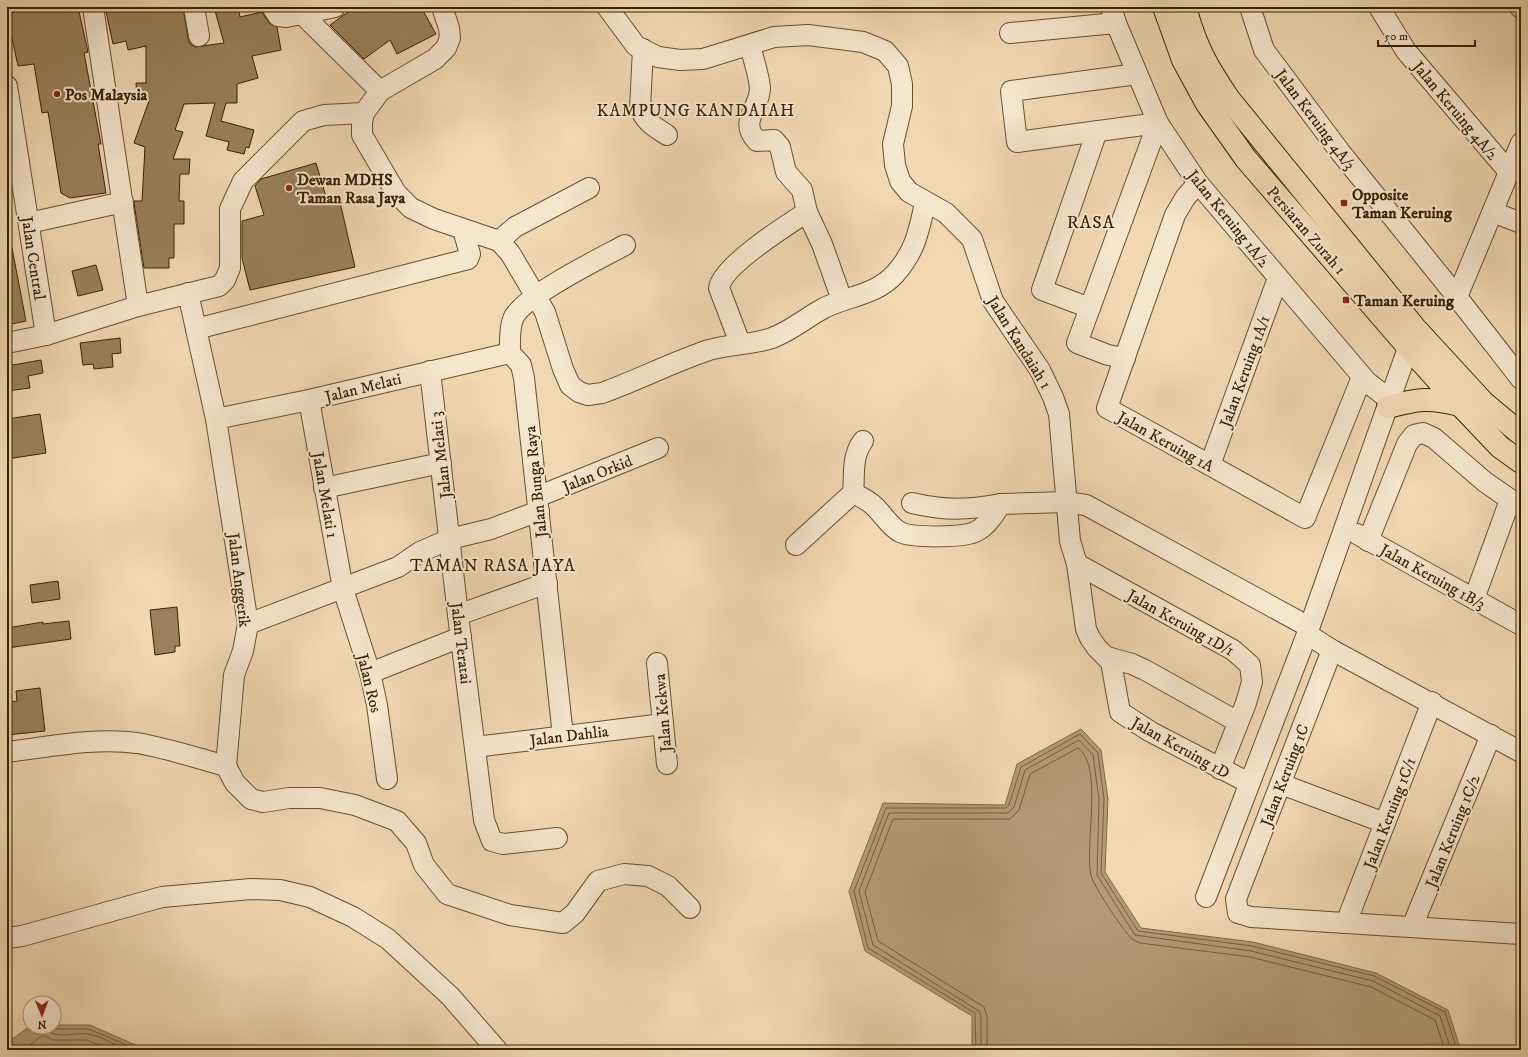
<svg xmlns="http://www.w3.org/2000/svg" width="1528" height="1057" font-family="'IM FELL DW Pica',serif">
  <rect width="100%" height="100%" fill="#f0d8b3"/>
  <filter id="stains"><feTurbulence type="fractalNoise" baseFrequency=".005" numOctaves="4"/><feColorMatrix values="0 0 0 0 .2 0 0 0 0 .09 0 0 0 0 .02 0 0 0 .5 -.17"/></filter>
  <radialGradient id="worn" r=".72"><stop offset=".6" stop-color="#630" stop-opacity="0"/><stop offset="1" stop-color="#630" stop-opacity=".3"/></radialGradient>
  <g fill="#b19a76" stroke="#816a47">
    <path d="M1081,729L1101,750L1108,799L1105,872L1141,928L1253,942L1376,973L1448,1010L1460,1048L1463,1050H972V1016L865,951L849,891L883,803L1005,805L1017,764Z"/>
    <path d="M54,1025H90L147,1050H7V1043L30,1026L54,1027Z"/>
  </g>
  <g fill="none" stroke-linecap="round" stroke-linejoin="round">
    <g stroke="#745e3b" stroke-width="1">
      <path d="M45,1027C52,1041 75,1032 87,1034C100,1035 114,1045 126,1050"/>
      <path d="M51,1027L55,1029H89L138,1050"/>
      <path d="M23,1050L43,1035L53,1040H87L111,1050"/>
      <path d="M976,1050L975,1013L868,948L854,891L886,808H1006L1009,805L1021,767L1080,734L1098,753L1104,799L1101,873L1138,931L1252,946L1374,976L1445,1012L1457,1050"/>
      <path d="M981,1050V1016L979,1011L873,945L859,891L889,813H1008L1014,807L1025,770L1079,740L1093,755L1099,800L1097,875L1135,935L1251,951L1373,981L1440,1016L1451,1050"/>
      <path d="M987,1050V1016L984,1007L878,941L865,892L893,819H1010L1019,810L1030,774L1078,748C1104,766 1084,847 1091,875C1092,884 1124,932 1132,939L1140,943L1250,957L1371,987L1435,1020L1445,1050"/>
    </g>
  </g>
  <g fill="#98815d" stroke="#382200">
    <path d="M27,7H78L88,52L84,53L101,144H98L106,193L70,198L61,193L48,112L42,113L34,64L18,66L7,15Z"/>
    <path d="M105,7H183L188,38L190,44L195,47L224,43L214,7H238L240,17L262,12L269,23L277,27L281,50L252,56L258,78L237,84V103H226L221,121L254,130L249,148L246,147L244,154L227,150L229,142L206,136L215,103L184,104L175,130L183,132L173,159H190L189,174H180L179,201H184V224H174V258H169V268H144L134,203V201H142L145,147L134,143L150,98H137L136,83H146V46L128,50L126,41L113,44Z"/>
    <path d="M355,7H421L436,34L397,54L390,40L364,59L330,25Z"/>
    <path d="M316,163L327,200L339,198L355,267L250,290L242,258V221L264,215L255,186L261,179Z"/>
    <path d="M7,248H12L26,321L7,325Z"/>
    <path d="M96,265L103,290L78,296L72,271Z"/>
    <path d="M120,338L121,353L112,354L113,367L94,369L93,364L83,365L80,343Z"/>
    <path d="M41,360L43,373L28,376L30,388L7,391V366Z"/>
    <path d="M40,414L46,453L7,459V419Z"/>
    <path d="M58,581L60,599L32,603L30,585Z"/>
    <path d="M177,607L180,646H175V652L155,655L150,610Z"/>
    <path d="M69,621L71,639L7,648V628L43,622V624Z"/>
    <path d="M40,688L45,731L7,735V702L17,701L16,691Z"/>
  </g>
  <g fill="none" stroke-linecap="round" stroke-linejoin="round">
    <defs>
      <g id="minor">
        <path d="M93,7L138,306"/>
        <path d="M194,7L199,36"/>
        <path d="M272,7L278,16L286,17L302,14"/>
        <path d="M335,7L302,14L380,91"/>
        <path d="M442,7L449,28L450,38L446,48L435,59L380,91L364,113L362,122V135L396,193L411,208L434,219L499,241L510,253L545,312L563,369L570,385L579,392L588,395L602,393C638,380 673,362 709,350C730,344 752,345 772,338C791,331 807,317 824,308C848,296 876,295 895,274C915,252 919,231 925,203"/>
        <path d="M607,7L636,46L658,57L680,60L703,59L774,37L808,35L863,42L885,51L898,66L902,84V106L893,144L895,165L900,181L909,192L946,213L972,239L993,301L1040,370L1053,397L1059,414L1070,541L1077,564L1086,629L1090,638L1097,648L1111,662L1120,712L1151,732L1249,783"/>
        <path d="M1111,7L1116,23L1158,123L1198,183L1367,382L1390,400"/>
        <path d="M1250,7L1264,50L1341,153L1457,297L1521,379"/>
        <path d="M1379,7L1406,51L1509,172"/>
        <path d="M1520,7L1521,8"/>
        <path d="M1010,33L1116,23"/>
        <path d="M750,45C753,59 759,74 760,88C760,109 738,121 757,141L774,140L780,147L786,172L802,190L807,212L822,244L842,300"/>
        <path d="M643,49L640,108C645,122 655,127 667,135"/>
        <path d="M7,86L46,335"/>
        <path d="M1198,183L1185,198L1175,215L1107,408L1305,518L1362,377"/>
        <path d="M1493,212L1521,223"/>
        <path d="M29,223L123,202"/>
        <path d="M499,241L515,227L589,188"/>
        <path d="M1457,297L1521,143"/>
        <path d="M1090,308L1042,290L1097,131"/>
        <path d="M196,329L468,259L470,254L463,230"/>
        <path d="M7,343L46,335L138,306L219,286L225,280L230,268V209L243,181L303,121L324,115L364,113"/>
        <path d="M740,343L719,288C722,266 787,225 807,212"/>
        <path d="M510,353L521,365L524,378L563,736"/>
        <path d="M510,353C510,343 509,329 513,319C521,297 601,258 625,245"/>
        <path d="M1125,358L1108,355L1077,343L1158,123L1017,142L1011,91L1137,74"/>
        <path d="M430,371L458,615L484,820L492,841L503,844L557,838"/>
        <path d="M309,400L343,589L370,673L377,705L387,779"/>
        <path d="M216,419L309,400L510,353"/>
        <path d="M1210,465L1278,278"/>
        <path d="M324,488L441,463"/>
        <path d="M853,493C861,497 868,500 874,506C883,514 889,526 900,532C912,538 965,538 977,531C987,526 995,513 1001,504L1066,502L1086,505L1309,627"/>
        <path d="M537,497L658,448"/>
        <path d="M912,503C946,511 967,510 1001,504"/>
        <path d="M1357,534L1521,625"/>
        <path d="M1368,541L1407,444L1414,435L1423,433L1434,438L1485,482L1521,507"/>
        <path d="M796,545L853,493C855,475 851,457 863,441"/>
        <path d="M1077,564L1233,650L1250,665L1252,682L1246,703L1220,769"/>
        <path d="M1474,599L1510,500"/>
        <path d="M458,615L547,583"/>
        <path d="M248,624L398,567L420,552L450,539L491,529L539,511"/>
        <path d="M1307,634L1332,650L1521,752"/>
        <path d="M1332,650L1236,899L1238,913L1251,917L1521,934"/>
        <path d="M1107,657L1132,664L1145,670L1238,722"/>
        <path d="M657,663L667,764"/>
        <path d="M370,673L461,637"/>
        <path d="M475,747L663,724"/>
        <path d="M7,752C49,747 95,737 137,743C167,748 197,758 226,766L234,675L243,651L248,624L216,419L188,293"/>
        <path d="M226,766L235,783L251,799L263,802L289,798H320L355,805L397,821L416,843L424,865L447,894L510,915L563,923L575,913L598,881L624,874L648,876L668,886L690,908"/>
        <path d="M1281,784L1385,823"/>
        <path d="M1206,897L1307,634L1413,334"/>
        <path d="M1346,923L1432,702"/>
        <path d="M1412,927L1491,735"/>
        <path d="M7,938L22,936L162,897L251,889L280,890L310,897L353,917L388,939L450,996L497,1050"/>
      </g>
      <g id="major">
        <path d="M1164,7L1183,60L1207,104L1246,159L1408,347L1460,405L1500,447L1521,462"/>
        <path d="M1185,7C1195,45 1207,67 1229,99L1415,328L1484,403L1521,434"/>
        <path d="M1388,407C1417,399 1430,397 1460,405"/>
      </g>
    </defs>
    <use href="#minor" stroke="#66502d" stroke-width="22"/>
    <use href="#major" stroke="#382200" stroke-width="24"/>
    <use href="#minor" stroke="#f5e6ce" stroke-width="20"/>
    <use href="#major" stroke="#f0d8b3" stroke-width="22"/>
  </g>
  <g fill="#8f2418" stroke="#f5e6ce" stroke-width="1.5">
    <circle cx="57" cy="94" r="4"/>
    <circle cx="289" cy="188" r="4"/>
    <rect x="1340" y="199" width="8" height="8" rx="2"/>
    <rect x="1342" y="296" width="8" height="8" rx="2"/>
  </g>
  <g text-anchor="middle" stroke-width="4" stroke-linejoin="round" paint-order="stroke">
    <g font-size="16" font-weight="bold" fill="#382200" stroke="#f5e6ce" text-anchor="start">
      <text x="65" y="100">Pos Malaysia</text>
      <text x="297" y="185">Dewan MDHS<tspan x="297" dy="18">Taman Rasa Jaya</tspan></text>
      <text x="1352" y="200">Opposite<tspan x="1352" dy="18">Taman Keruing</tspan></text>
      <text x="1354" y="306">Taman Keruing</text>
    </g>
    <g font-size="16" fill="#382200" stroke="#f5e6ce">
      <text transform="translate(1456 110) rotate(50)" y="6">Jalan Keruing 4A/2</text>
      <text transform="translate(1316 119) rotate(53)" y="6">Jalan Keruing 4A/3</text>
      <text transform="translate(1229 218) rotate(51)" y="6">Jalan Keruing 1A/2</text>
      <text transform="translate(1307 230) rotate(49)" y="6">Persiaran Zurah 1</text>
      <text transform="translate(34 258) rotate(81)" y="6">Jalan Central</text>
      <text transform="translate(1020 342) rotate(58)" y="6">Jalan Kandaiah 1</text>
      <text transform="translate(1244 371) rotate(-70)" y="6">Jalan Keruing 1A/1</text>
      <text transform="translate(363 387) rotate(-14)" y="6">Jalan Melati</text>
      <text transform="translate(1166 441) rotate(29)" y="6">Jalan Keruing 1A</text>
      <text transform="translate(440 455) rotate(-97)" y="6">Jalan Melati 3</text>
      <text transform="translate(597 473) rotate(-22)" y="6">Jalan Orkid</text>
      <text transform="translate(535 482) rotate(-96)" y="6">Jalan Bunga Raya</text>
      <text transform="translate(326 495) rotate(80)" y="6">Jalan Melati 1</text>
      <text transform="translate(1433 576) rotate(29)" y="6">Jalan Keruing 1B/3</text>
      <text transform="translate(240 580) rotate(83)" y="6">Jalan Anggerik</text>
      <text transform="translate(1181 622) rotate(29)" y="6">Jalan Keruing 1D/1</text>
      <text transform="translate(462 643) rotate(83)" y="6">Jalan Teratai</text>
      <text transform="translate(370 683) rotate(76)" y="6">Jalan Ros</text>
      <text transform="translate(662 713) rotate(-95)" y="6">Jalan Kekwa</text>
      <text transform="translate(569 735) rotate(-7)" y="6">Jalan Dahlia</text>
      <text transform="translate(1181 747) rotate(29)" y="6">Jalan Keruing 1D</text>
      <text transform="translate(1284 775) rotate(-69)" y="6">Jalan Keruing 1C</text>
      <text transform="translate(1389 813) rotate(-69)" y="6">Jalan Keruing 1C/1</text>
      <text transform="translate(1452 831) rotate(-68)" y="6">Jalan Keruing 1C/2</text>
    </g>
    <g font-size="17" letter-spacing="1" fill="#382200" stroke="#f5e6ce">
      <text x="696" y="116">KAMPUNG KANDAIAH</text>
      <text x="493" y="571">TAMAN RASA JAYA</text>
    </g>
    <g font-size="18" letter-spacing="1" fill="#382200" stroke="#f5e6ce">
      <text x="1091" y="228">RASA</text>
    </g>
  </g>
  <rect width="1528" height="1057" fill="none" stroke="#f0d8b3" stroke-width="24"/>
  <rect x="8" y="8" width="1512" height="1041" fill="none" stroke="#382200" stroke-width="2"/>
  <rect x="12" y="12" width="1504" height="1033" fill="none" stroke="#382200"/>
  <g transform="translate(42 1015) rotate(179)"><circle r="19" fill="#f5e6ce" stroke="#a9987c"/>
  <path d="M0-3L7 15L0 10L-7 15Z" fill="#8f2418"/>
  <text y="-6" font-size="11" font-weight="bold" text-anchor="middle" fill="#382200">N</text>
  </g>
  <path d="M1378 40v6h97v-6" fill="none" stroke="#382200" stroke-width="2"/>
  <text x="1384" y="40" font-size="12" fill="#382200" stroke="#f5e6ce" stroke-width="3" paint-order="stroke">50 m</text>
  <rect width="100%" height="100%" filter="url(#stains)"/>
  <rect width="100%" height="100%" fill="url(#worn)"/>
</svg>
